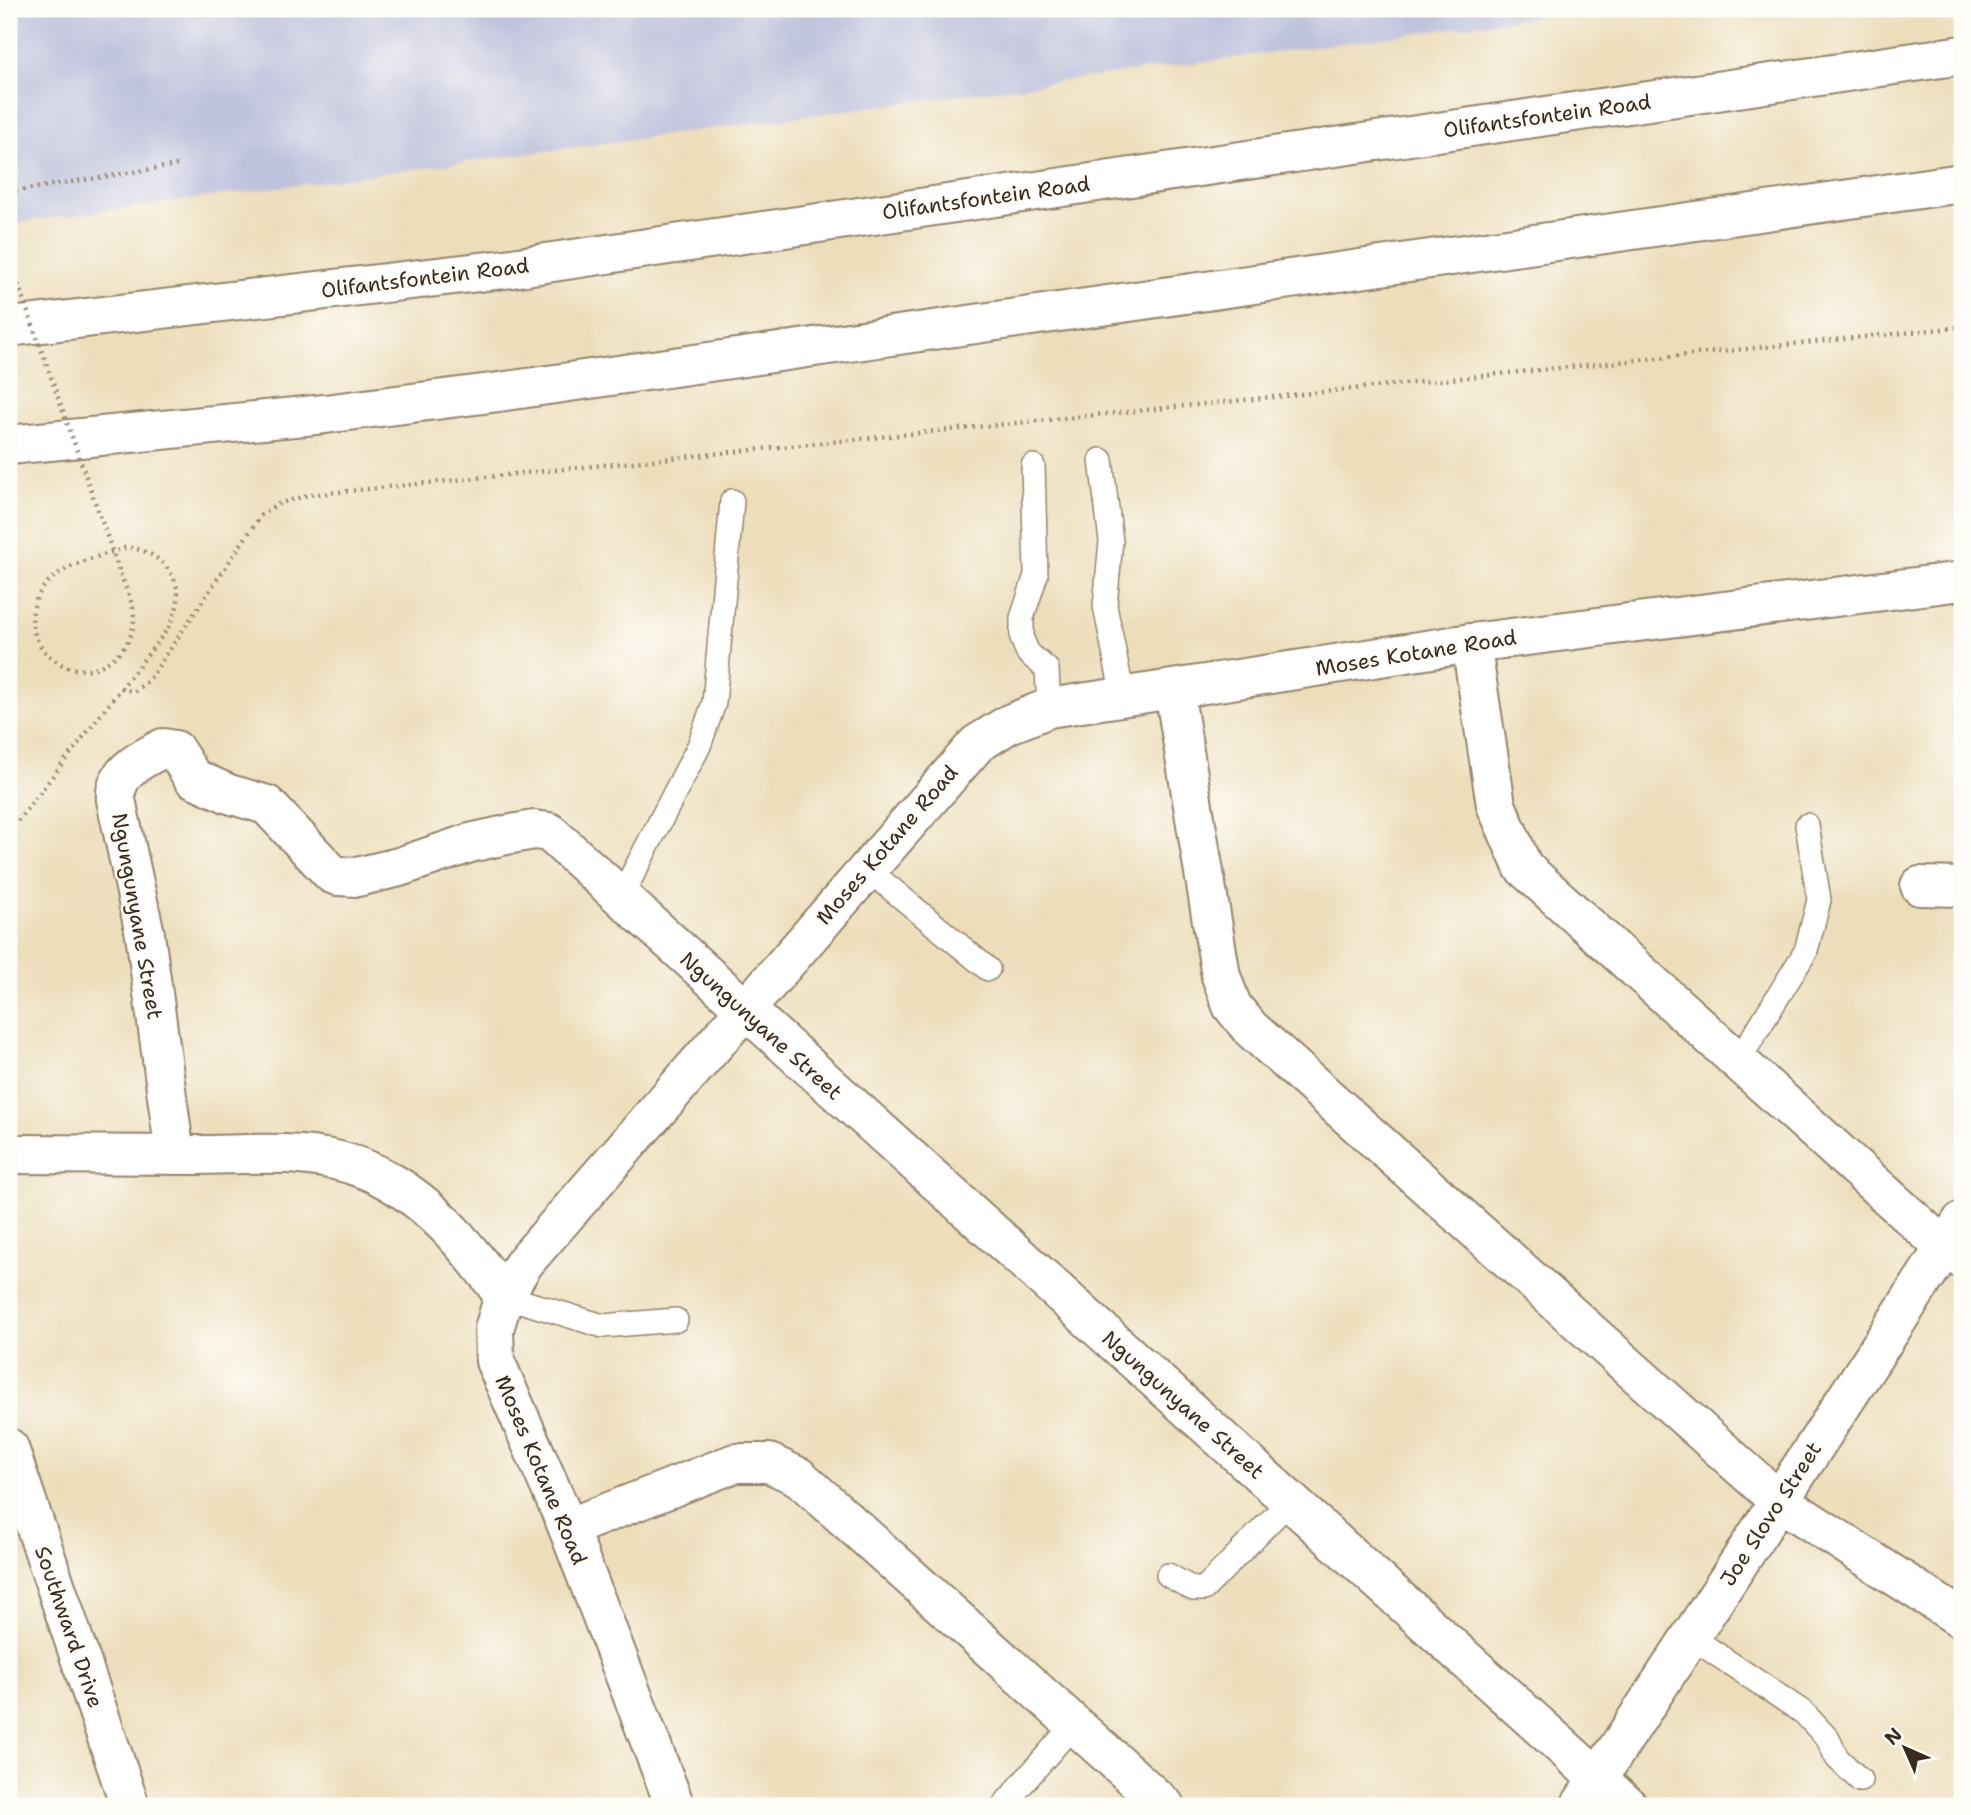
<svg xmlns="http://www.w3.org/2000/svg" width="1971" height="1815" font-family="'Shantell Sans',sans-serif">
  <rect width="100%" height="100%" fill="#fdfcf7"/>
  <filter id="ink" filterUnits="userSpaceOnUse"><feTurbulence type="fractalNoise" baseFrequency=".0143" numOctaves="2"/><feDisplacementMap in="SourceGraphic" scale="14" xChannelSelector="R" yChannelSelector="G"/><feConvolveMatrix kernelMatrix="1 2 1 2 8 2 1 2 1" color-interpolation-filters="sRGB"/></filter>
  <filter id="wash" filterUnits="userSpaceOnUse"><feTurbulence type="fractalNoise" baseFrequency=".00686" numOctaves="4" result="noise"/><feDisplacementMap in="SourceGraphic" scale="28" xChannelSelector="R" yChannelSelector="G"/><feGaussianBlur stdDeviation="1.57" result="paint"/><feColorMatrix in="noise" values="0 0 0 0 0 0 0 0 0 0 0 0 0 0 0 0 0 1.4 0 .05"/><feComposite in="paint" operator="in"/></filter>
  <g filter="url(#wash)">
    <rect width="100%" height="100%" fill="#eddebb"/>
    <path fill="#bfc2dd" d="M9,9H1593L9,224Z"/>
  </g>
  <g filter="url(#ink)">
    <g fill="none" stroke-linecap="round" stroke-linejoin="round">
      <defs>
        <g id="service">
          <path d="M1101,460L1111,541L1105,606L1123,697"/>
          <path d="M1033,466L1036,575L1022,618V639L1028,653L1047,669L1049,708"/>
          <path d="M866,868L988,969"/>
          <path d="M620,899L699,746L714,703L732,501"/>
          <path d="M1737,1063L1806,951L1819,900L1807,825"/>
          <path d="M504,1296L603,1326L676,1320"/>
          <path d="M1168,1575L1193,1589H1204L1290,1501"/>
          <path d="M1691,1637L1804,1713L1828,1739L1837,1758L1860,1780"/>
          <path d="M1003,1806L1074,1724"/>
        </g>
        <g id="minor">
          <path d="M1471,643L1496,805L1523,867L1945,1248L1962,1259"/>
          <path d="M1174,690L1221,976L1232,1006L1251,1029L1779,1501L1962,1619"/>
          <path d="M1920,886L1962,887"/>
          <path d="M9,1154C71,1154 133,1155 195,1155C252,1155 315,1147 369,1171C427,1196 467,1246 504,1296"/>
          <path d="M175,1155L145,934L116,800C113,772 142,759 163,748L175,750L193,778L229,794L267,805L332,874L338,876L357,877L399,867L470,843L506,835L534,830L549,832L1628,1806"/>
          <path d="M568,1528L735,1463H769L799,1477L1165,1806"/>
          <path d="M675,1806L568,1528L495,1361L494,1329L504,1296L524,1263L977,744L1009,724L1049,708L1471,643L1962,581"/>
          <path d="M1580,1806L1962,1221"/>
        </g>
        <path id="secondary" d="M9,1448L130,1806"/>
        <g id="primary">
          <path d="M9,327L505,269L1962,55"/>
          <path d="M9,445L325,414L499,392L1962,183"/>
        </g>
      </defs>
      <use href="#service" stroke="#94846c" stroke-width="26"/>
      <use href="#minor" stroke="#94846c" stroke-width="42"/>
      <use href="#secondary" stroke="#94846c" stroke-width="42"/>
      <use href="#primary" stroke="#94846c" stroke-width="42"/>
      <g stroke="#94846c" stroke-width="4.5" stroke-dasharray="2 5" stroke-linecap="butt">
        <path d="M9,192L177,165"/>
        <path d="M121,688L134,692L149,680L261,515L280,503L309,495L1962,327"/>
        <path d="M9,832L167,630C171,621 178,610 178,599C179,571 152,547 125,548C99,557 67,563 47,583C0,635 77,706 123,648C132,637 136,623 133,608C130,596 124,584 120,573"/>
      </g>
      <use href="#service" stroke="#fff" stroke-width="23"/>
      <use href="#minor" stroke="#fff" stroke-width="38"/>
      <use href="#secondary" stroke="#fff" stroke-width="38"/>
      <use href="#primary" stroke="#fff" stroke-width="38"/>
      <path stroke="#94846c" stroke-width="4.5" stroke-dasharray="2 5" stroke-linecap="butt" d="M9,258L120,573"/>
    </g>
  </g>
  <g text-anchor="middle" stroke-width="5" stroke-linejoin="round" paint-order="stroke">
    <g font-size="21" fill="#3b2a1e" stroke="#fdfcf7">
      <text transform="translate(1547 116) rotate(-8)" y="7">Olifantsfontein Road</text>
      <text transform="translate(986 198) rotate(-8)" y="7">Olifantsfontein Road</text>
      <text transform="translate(425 278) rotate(-7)" y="7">Olifantsfontein Road</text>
      <text transform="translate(1416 653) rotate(-9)" y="7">Moses Kotane Road</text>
      <text transform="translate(887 845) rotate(-49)" y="7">Moses Kotane Road</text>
      <text transform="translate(137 916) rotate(80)" y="7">Ngungunyane Street</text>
      <text transform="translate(761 1026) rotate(42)" y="7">Ngungunyane Street</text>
      <text transform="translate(1183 1405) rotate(42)" y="7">Ngungunyane Street</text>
      <text transform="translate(541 1470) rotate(67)" y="7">Moses Kotane Road</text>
      <text transform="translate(1771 1514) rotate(-57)" y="7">Joe Slovo Street</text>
      <text transform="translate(69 1627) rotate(71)" y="7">Southward Drive</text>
    </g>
  </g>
  <rect width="1971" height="1815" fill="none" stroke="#fdfcf7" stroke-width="35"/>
  <g transform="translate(1905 1748) rotate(315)" stroke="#fdfcf7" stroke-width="5" paint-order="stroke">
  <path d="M0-5L12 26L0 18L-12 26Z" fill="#3b2a1e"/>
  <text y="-10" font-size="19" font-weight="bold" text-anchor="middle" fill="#3b2a1e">N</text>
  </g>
</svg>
